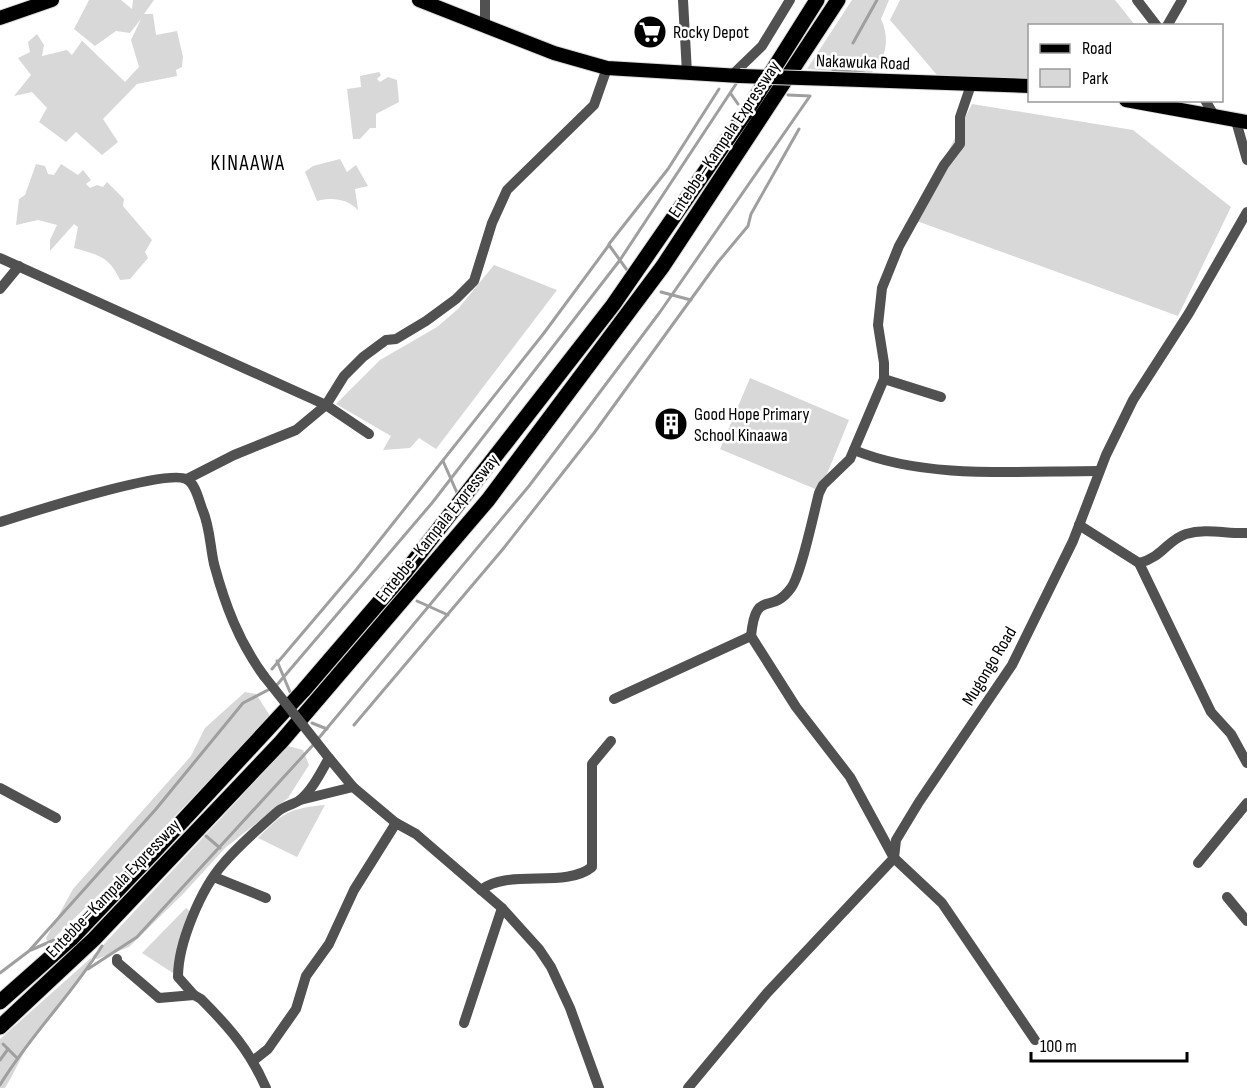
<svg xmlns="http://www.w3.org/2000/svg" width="1247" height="1088" font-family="'Sofia Sans Condensed',sans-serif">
  <rect width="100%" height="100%" fill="#fff"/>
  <g fill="#d8d8d8">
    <path d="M89,0H121L132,9L133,0H154L144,14H153L156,35L177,31L183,57L182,67L176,70L177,76L137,84L103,119L118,142L102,155L76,132L66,142L39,122L47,108L32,92L14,96L31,75L18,58L30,52L28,42L37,34L44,45L42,56L67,50L72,55L82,41L74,33L125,82L139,67L131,40L141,19L130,33L116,31L95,46L74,29Z"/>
    <path d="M852,0H889L881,19C890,38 887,60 870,74L807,69Z"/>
    <path d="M900,0H1115L1135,25L1030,26L1029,82L937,75L890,20Z"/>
    <path d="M379,72L381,75L377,79L380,82L388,77L397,80L399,102L376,114V128H370L360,139H353L347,89L361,87L360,76Z"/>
    <path d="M972,104L1133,130L1231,207L1178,316L914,220Z"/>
    <path d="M340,159L347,172L356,165L368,186L355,189L358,210C347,199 333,197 317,201L305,172L313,166Z"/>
    <path d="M36,164L45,166L48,174L54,175L61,164L78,175L83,170L91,180L86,184L90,188L97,185L103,187L107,182L124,199L123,206L152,240L145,252L148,258L130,279L120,280C109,256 98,255 74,248L78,227L74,224L50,251V240L57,225L38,220L16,225L19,199L25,195Z"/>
    <path d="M494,265L557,290L436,449L419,438L410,448L383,450L391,436L336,404L380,360L437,327L458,309Z"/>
    <path d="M750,378L849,420L820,491L720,449Z"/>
    <path d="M245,692L256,694L270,716L122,872L48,944L46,938L73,889L191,756L205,728Z"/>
    <path d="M288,746L303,750L309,765L288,798L225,848L184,893L129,947L97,959L92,957C80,988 54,1009 35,1036C22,1052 16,1071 5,1088H0V1039L92,957Z"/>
    <path d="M325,805L297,857L258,838C282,813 290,808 325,805Z"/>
    <path d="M186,908L192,913L173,973L142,953Z"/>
  </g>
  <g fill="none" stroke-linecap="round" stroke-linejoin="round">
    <g stroke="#9f9f9f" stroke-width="3">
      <path d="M853,43L877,0"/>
      <path d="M833,70L864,73"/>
      <path d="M731,94L738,104"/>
      <path d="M609,244L668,169L719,89"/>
      <path d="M661,292L691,300"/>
      <path d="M443,461L458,495"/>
      <path d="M417,601L448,615"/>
      <path d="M277,661L290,692"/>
      <path d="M272,669L356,570L544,333L609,245L627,270"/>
      <path d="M276,686L432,503L620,260L736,84"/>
      <path d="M312,723L327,729"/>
      <path d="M354,725L503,549L594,433L718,262L748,226L751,214L799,129"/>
      <path d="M318,739L529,486L588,408L660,312L810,96L788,95"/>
      <path d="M206,836L220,848"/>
      <path d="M31,950L54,940"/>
      <path d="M88,969L137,937L314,744"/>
      <path d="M0,973L29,951L156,809L243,703L270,689"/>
      <path d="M3,1044L16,1057"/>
      <path d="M0,1060L8,1049"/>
      <path d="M0,1085C30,1035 72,995 102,946"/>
    </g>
    <defs>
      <g id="major">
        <path d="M419,0L554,53L607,68L740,76"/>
        <path d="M0,18L52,0"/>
        <path d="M832,79L1030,86"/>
        <path d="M1126,100L1247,122"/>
      </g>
      <g id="highway">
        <path d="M0,1002L71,939L151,855L303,691L406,571L613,305L747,111L817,0"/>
        <path d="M0,1027L94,939L281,742L488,500L663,266L838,0"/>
      </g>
    </defs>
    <use href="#major" stroke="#dbdbdb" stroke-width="16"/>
    <use href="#highway" stroke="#dbdbdb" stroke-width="17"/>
    <g stroke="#515151" stroke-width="10">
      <path d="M485,0V25"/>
      <path d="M683,0L687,73"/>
      <path d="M1137,0L1157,26"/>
      <path d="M1167,26L1182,0"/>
      <path d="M731,76L762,46L790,0"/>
      <path d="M1205,100L1214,115"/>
      <path d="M1236,121L1247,160"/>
      <path d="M0,258L326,405L369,434"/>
      <path d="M0,289L19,266"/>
      <path d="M884,379L941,397"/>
      <path d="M854,450C926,480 1022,471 1099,471"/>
      <path d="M187,479L234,455L296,430L326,405L344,376L363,357L386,340L396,339L426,321L456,299L474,281L492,223L507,190L594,105L607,68"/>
      <path d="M0,522C29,513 164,469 186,479C196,483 199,502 203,511C210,528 210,546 214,564C225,605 239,642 264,676"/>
      <path d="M1079,525L1139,563L1211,712L1231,734L1247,763"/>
      <path d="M1139,563C1163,557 1167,540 1186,534C1206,528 1227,534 1247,533"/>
      <path d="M751,636C756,587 770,617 791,588C801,575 814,512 819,493L823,485L850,459L884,379V363L878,325L882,288L899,246L944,165L960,144V117L972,82"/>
      <path d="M614,699L751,636L796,707L850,777L894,858L942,903L1035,1040"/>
      <path d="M0,788L56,818"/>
      <path d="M300,800L353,787"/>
      <path d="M1198,863L1247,803"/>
      <path d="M214,877L266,898"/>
      <path d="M481,890C508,868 565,889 592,867V764L611,741"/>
      <path d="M1227,897L1247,921"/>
      <path d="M117,959V962L159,998L194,995"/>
      <path d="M464,1023L502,908"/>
      <path d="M254,1060L268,1049L296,1009L306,976L329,944L354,890L396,823"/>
      <path d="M266,1088C250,1051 229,1027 201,999L194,995L178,977C178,943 201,889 223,864C239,845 258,829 276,813C283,806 293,805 300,800C313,789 321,772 329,758L353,787L396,823L416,834L502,908L539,949L551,967L570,1008L599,1088"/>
      <path d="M688,1088L767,993L894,858L896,840L919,802L1012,665L1073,541L1106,455L1133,400L1189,313L1247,212"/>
    </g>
    <use href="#major" stroke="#000" stroke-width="14"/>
    <use href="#highway" stroke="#000" stroke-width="15"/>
    <defs>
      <path id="major-bridge" d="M740,76L832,79"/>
    </defs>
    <use href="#major-bridge" stroke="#dbdbdb" stroke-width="16" stroke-linecap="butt"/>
    <path stroke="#515151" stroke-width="10" d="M264,676L329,758"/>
    <use href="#major-bridge" stroke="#000" stroke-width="14"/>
  </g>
  <defs>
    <symbol id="supermarket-disc" viewBox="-11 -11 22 22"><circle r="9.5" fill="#000" stroke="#fff"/><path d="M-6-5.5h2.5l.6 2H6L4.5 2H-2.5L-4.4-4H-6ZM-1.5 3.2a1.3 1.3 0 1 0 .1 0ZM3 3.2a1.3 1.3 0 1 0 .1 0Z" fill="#fff"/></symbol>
    <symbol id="building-disc" viewBox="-11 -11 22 22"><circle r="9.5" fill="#000" stroke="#fff"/><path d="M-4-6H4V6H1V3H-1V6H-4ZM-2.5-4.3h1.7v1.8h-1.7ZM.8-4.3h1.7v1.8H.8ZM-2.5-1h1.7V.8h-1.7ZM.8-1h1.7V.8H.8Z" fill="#fff"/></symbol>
  </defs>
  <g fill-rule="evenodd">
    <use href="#supermarket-disc" x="631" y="13" width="38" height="38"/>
    <use href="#building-disc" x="652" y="405" width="38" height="38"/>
  </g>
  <g text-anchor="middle" stroke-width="5" stroke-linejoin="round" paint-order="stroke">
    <g font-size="18" fill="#000" stroke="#fff" text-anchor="start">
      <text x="673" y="38">Rocky Depot</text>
      <text x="694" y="420">Good Hope Primary<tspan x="694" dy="21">School Kinaawa</tspan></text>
    </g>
    <g font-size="18" fill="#000" stroke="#fff">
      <text transform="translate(863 62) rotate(2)" y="6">Nakawuka Road</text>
      <text transform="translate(724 139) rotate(-56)" y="6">Entebbe–Kampala Expressway</text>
      <text transform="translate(437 528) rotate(-51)" y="6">Entebbe–Kampala Expressway</text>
      <text transform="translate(989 666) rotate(-59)" y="6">Mugongo Road</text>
      <text transform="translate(113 888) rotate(-46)" y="6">Entebbe–Kampala Expressway</text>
    </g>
    <g font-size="21" letter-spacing="1.5" fill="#000" stroke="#fff">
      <text x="248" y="170">KINAAWA</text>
    </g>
  </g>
  <rect x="1028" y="24" width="195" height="78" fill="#ffffff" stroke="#999999" stroke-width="1.5"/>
  <rect x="1040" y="44" width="30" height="9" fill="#000000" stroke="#999999" stroke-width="1.5"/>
  <text x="1082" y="54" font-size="18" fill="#000000">Road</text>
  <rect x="1040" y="69" width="30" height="18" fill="#d8d8d8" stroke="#999999" stroke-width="1.5"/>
  <text x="1082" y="84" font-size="18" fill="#000000">Park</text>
  <path d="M1031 1052v9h156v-9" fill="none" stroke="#000000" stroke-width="3"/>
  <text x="1040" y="1052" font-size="18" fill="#000000" stroke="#ffffff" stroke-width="4.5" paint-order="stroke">100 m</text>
</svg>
